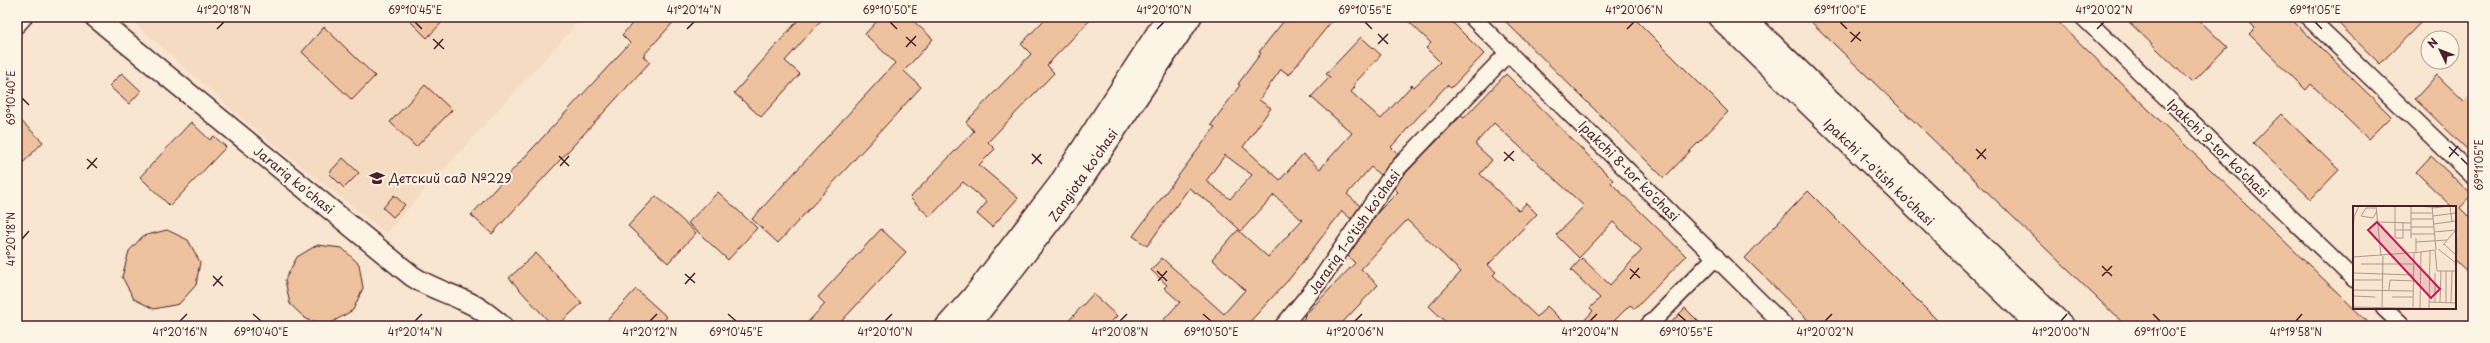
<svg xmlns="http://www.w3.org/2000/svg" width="2490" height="343" font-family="'Playpen Sans',sans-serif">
  <rect width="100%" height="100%" fill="#f8e6d0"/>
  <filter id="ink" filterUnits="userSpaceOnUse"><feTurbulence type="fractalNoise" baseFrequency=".025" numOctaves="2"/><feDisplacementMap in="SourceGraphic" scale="8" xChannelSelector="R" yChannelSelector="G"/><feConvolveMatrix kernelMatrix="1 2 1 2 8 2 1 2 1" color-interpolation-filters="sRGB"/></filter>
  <g filter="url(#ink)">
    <path fill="#f5dbc1" d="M128,17H583L386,233L247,123Z"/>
    <g fill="#efc29f" stroke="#4a1f2b" fill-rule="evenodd">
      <path d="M406,17H447L427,38Z"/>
      <path d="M638,17H678L643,56L650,62L492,234L471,215L630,43L622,35Z"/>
      <path d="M801,17H824L785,61L800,74L761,117L734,93Z"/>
      <path d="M881,17H909L933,39L904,71L921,87L778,243L752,219L895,63L865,34Z"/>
      <path d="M1047,17H1093L1047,65L1054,73L988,142L995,149L979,165L1018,198L992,227L977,214L987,202L963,182L930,217L910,198L974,131L966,122L1031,54L1021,44Z"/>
      <path d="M1287,17H1335L1289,75L1281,69L1259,100L1271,108L1243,147L1280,180L1303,154L1320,169L1352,133L1311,97L1330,77L1326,74L1361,37L1381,55L1353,85L1355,87L1351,92L1381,119L1412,85L1414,87L1440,62L1426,48L1431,43L1404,17H1447L1484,54L1451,88L1447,85L1391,147L1398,154L1380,175L1371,167L1347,194L1360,206L1351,219L1342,211L1291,277L1246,326H1158L1180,302L1164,288L1167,285L1151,270L1162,258L1224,314L1245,290L1212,259L1238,230L1268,257L1302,220L1274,195L1241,231L1213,205L1189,188L1147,246L1133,236L1215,127L1211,125L1240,85L1238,84L1261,53L1259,52ZM1225,155L1252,175L1230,199L1206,181Z"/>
      <path d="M1501,17H1633L1728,112L1664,178Z"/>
      <path d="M1806,17H2053L2372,326H2126Z"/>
      <path d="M2124,17H2196L2227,47L2192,83Z"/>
      <path d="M2244,17H2289L2391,116L2368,139L2311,84L2306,90L2249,34L2255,28Z"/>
      <path d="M2332,17H2426L2380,64Z"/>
      <path d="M324,27L375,76L352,100L302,52Z"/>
      <path d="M122,73L141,91L129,104L109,86Z"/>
      <path d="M1506,74L1613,180L1611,183L1686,256L1635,309L1630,305L1609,326H1579L1593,311L1590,308L1600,298L1571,270L1582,258L1610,285L1642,250L1613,222L1579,258L1556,235L1584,206L1494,123L1475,144L1492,160L1480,174L1519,211L1526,203L1537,214L1488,265L1496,272L1493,275L1537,317L1547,306L1567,326H1450L1429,306L1461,272L1407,220L1361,269L1378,285L1339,326H1297L1305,317L1304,316L1355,263L1348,256L1378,212L1398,192L1394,188L1401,178L1461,116L1464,118Z"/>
      <path d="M2437,75L2464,101L2473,92V155L2415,99Z"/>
      <path d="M425,85L452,110L416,147L390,122Z"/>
      <path d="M2281,114L2339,170L2311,199L2253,143Z"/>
      <path d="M17,117L43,142L17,169Z"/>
      <path d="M191,122L210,140L214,136L226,147L170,206L140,177Z"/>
      <path d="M2431,156L2472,195L2460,208L2473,221V277L2455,260V207H2452L2416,172Z"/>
      <path d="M343,158L359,173L344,188L329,173Z"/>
      <path d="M1808,191L1943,326H1814L1745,258Z"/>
      <path d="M718,192L757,228L728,260L688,223Z"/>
      <path d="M394,195L405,205L393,217L383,208Z"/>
      <path d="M656,196L696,233L668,263L628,226Z"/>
      <path d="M881,229L906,252L837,326H804L825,304L818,297Z"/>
      <path d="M167,230L188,240L200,262L196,285L179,304L154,309L134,299L122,277L129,251L143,236Z"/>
      <path d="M317,245L342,248L359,264L363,288L353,310L331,323L307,320L290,304L285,280L297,257Z"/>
      <path d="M536,253L582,303L557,326H553L509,278Z"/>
      <path d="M636,289L667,317L659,326H602Z"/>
      <path d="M1093,294L1117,316L1107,326H1064Z"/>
      <path d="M1685,308L1703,326H1668Z"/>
    </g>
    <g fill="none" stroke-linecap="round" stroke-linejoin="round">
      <defs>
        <g id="minor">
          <path d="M1472,17L1785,326"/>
          <path d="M2083,17L2354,279"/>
          <path d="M2308,17L2473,176"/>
          <path d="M17,25L24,17"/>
          <path d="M2384,308L2403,326"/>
          <path d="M1283,326L1319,282L1394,172L1509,52"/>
          <path d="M1648,326L1716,257"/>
        </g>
        <path id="tertiary" d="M95,17L412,276C428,287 446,292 463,300C478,306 490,316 502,326"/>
        <g id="secondary">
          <path d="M1719,17L2039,326"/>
          <path d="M1743,17L2063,326"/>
          <path d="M947,326L973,297L1059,185L1168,17"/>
          <path d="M968,326L1076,188L1190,17"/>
        </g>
      </defs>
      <use href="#minor" stroke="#4a1f2b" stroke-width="19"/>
      <use href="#tertiary" stroke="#4a1f2b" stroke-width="23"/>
      <use href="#secondary" stroke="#4a1f2b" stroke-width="25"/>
      <use href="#minor" stroke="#fcf5e5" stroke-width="16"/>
      <use href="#tertiary" stroke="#fcf5e5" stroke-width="20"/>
      <use href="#secondary" stroke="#fcf5e5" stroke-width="22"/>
    </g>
  </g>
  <path fill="none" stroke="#4a1f2b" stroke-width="1.5" d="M415,22L422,29M890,22L897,29M1365,22L1372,29M1840,22L1847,29M2315,22L2322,29M217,29L224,22M687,29L694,22M1157,29L1164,22M1627,29L1634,22M2097,29L2104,22M1850,32L1861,41M1378,34L1388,44M906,37L916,46M433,39L444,49M1851,42L1860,32M1378,44L1388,34M906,47L916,36M434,49L443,39M22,98L29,105M2449,147L2459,156M1976,149L1986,159M1504,152L1514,161M1032,154L1042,164M559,156L569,166M2449,157L2458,146M2461,158L2468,165M87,159L97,168M1977,159L1986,149M1504,161L1514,151M1032,164L1041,154M560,166L569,156M87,169L97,158M22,239L29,231M2102,266L2112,276M1630,269L1640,278M1157,271L1167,281M685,274L695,283M213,276L223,286M2102,276L2112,266M1630,279L1639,268M1158,281L1167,271M685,284L695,273M213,286L222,276M253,314L261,321M728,314L736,321M1203,314L1211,321M1678,314L1686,321M2153,314L2160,321M180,321L187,314M415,321L422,314M650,321L657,314M885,321L892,314M1120,321L1127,314M1355,321L1362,314M1590,321L1597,314M1825,321L1832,314M2061,321L2067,314M2296,321L2302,314"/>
  <defs>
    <symbol id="school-bare" viewBox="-9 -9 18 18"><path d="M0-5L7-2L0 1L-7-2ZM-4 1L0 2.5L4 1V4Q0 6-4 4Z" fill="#4a1f2b" stroke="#fcf5e5" stroke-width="2.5" paint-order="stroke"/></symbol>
  </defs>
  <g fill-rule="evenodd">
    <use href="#school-bare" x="366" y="167" width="22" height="22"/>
  </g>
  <g text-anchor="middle" stroke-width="4" stroke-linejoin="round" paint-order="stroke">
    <g font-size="13" fill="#4a1f2b" stroke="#fcf5e5">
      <text transform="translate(2218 148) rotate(44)" y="5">Ipakchi 9-tor ko'chasi</text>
      <text transform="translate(1629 171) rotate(45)" y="5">Ipakchi 8-tor ko'chasi</text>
      <text transform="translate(1879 172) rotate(44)" y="5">Ipakchi 1-o'tish ko'chasi</text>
      <text transform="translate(1083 175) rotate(-55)" y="5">Zangiota ko'chasi</text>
      <text transform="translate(294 180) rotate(39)" y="5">Jarariq ko'chasi</text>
      <text transform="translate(1354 232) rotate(-55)" y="5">Jarariq 1-o'tish ko'chasi</text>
    </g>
    <g font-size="13" fill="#4a1f2b" stroke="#fcf5e5" text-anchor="start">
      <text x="389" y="183">Детский сад №229</text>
    </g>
  </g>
  <g transform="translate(2353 206)">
    <rect width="103" height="103" fill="#f8e6d0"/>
    <path fill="none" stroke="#b2968e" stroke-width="1" d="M23,0L28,50M42,0V32H50V16M63,0L79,1M79,0L83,44M97,0L99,16M23,2H13L8,10L20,12L24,5M79,2L98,0M58,7H79M80,10L103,7M58,13H80M26,16L58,17M81,18L103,15M58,21H81M42,24H58M81,26L103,24M0,28L1,11L6,0M58,28H81M58,32V0M63,32V47M63,36L94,34M91,38L103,49M90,39L102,25M85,43L103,57M82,44L84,65H103M68,46L82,44M0,51L68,46L67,103M8,58H61M0,67L61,69M0,74H29M0,84L60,85M36,84L37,74L61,75M0,90L22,91M39,91H60M76,96L103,97M82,96V67M87,96L88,65M93,97V65M98,97L99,65M0,101L103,103M29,101L30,50M60,101L61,47M76,102L77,45"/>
    <path fill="#c2185b" fill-opacity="0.15" stroke="#c2185b" stroke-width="2" d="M24,16L87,83L78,92L15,24Z"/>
    <rect width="103" height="103" fill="none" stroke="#4a1f2b" stroke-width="2"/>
  </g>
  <rect width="2490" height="343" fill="none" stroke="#fcf5e5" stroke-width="44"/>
  <g transform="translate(2440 50) rotate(313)"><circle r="19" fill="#fcf5e5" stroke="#b59f9b"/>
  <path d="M0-3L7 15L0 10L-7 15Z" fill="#4a1f2b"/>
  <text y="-6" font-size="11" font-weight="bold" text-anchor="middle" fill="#4a1f2b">N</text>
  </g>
  <rect x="22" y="22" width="2446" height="299" fill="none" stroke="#4a1f2b" stroke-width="1.5"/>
  <g font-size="10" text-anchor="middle" fill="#4a1f2b">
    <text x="224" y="14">41°20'18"N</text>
    <text x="415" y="14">69°10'45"E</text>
    <text x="694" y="14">41°20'14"N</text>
    <text x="890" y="14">69°10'50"E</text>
    <text x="1164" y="14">41°20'10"N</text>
    <text x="1365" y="14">69°10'55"E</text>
    <text x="1634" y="14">41°20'06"N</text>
    <text x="1840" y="14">69°11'00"E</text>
    <text x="2104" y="14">41°20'02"N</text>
    <text x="2315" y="14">69°11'05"E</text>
    <text transform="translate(11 98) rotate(-90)" y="4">69°10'40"E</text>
    <text transform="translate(2479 165) rotate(-90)" y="4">69°11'05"E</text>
    <text transform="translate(11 239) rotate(-90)" y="4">41°20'18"N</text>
    <text x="180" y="336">41°20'16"N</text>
    <text x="261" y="336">69°10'40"E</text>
    <text x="415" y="336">41°20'14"N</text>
    <text x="650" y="336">41°20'12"N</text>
    <text x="736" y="336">69°10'45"E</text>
    <text x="885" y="336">41°20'10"N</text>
    <text x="1120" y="336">41°20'08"N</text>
    <text x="1211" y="336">69°10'50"E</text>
    <text x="1355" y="336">41°20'06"N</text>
    <text x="1590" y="336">41°20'04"N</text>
    <text x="1686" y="336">69°10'55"E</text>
    <text x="1825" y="336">41°20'02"N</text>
    <text x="2061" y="336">41°20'00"N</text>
    <text x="2160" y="336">69°11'00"E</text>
    <text x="2296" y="336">41°19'58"N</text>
  </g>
</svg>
